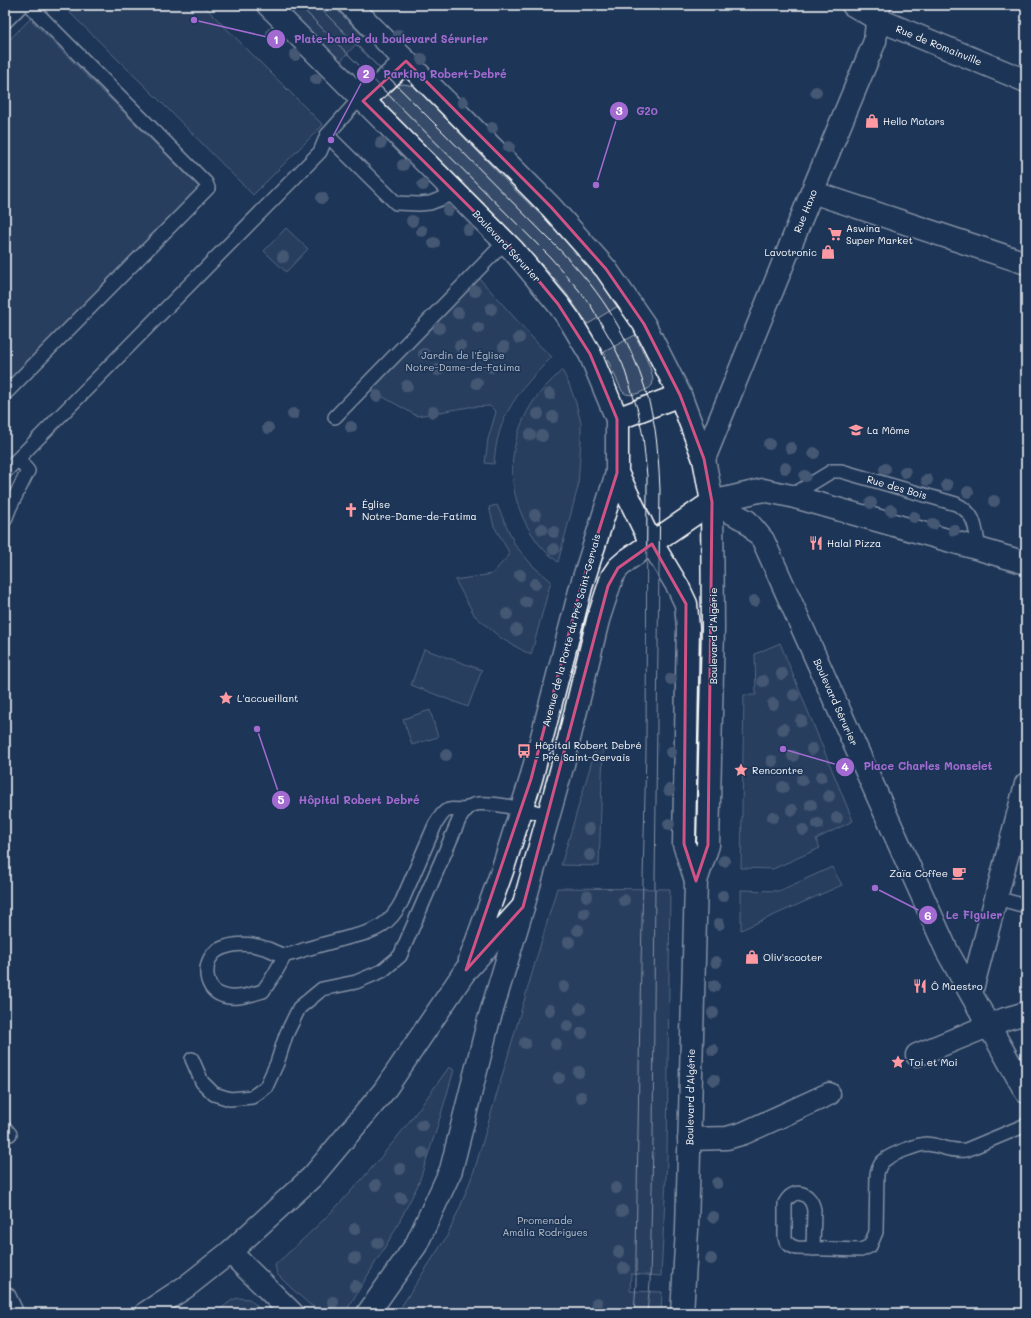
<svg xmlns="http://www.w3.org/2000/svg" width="1031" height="1318" font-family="Mali,sans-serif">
  <rect width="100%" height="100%" fill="#1d3557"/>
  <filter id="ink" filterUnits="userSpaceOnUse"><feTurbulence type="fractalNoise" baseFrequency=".025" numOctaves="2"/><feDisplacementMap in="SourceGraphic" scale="8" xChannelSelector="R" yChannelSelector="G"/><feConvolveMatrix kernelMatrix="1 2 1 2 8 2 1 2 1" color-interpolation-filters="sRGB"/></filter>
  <g filter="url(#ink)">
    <g fill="#364b69" stroke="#9aa5b4">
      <path d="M62,5H203L323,125L253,195L160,101Z"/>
      <path d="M284,5H332L363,36L340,62Z"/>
      <path d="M30,19L200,188L5,385V44Z"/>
      <path d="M404,84L414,86L517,192L567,240L595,272L620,305L588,324L566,293L543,266L378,100L395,85Z"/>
      <path d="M286,228L308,249L286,272L264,251Z"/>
      <path d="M480,279L539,345L552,357C519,390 497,415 494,464L485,463L488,439L496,412L490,406L469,407L417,416L367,388Z"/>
      <path d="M635,335C639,344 657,376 652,385C650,389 643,391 639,393C633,395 626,396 622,391L604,352Z"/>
      <path d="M562,370L569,384L576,403L581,423V440L578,487L558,562C551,556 543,550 538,543C506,500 504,450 531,405C539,392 551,381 562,370Z"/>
      <path d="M497,505L515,545L533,566L551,581L531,655L502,639L475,616L455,580L492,574L510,554L494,526L489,507Z"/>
      <path d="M780,643L853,821L816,839L820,848L773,869L741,868L744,695H756L755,654Z"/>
      <path d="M424,649L482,670L468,707L411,685Z"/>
      <path d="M430,710L438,737L412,745L403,719Z"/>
      <path d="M596,747L603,750L599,866L561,865Z"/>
      <path d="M832,867L842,885L741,930V890L779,891Z"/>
      <path d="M557,888L670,889L667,1160L661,1276L631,1274L630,1291L662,1292L661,1313H397L447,1236L461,1205L475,1168Z"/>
      <path d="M449,1067L454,1070L437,1128L418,1185L394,1232L345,1313H324L309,1304L291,1288L277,1274L275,1265C301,1241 327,1218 350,1192C386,1154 418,1111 449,1067Z"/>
      <path d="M238,1298L249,1299L265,1313H215L232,1300Z"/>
    </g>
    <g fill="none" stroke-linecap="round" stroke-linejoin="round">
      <defs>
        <g id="service">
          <path d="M5,22L22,5"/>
          <path d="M360,98L327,135L396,203L419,204L430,203L456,193"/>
          <path d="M5,394L208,188L206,183L29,5"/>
          <path d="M335,417L505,242"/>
          <path d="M5,472L320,152L327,135"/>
          <path d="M791,496L832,471H841L956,504C977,514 975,529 979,549"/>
          <path d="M5,520L10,507L28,471L18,459"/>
          <path d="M996,898L1026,906"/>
          <path d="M285,955L274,975L263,991C250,995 232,1001 219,994C203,986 203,959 218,950C234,942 251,943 268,949C273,951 280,955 285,955C291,955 300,951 306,949C320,945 335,941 350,937C360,935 372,932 381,926C390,920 397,911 402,901L435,825C446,807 446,809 466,810"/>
          <path d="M192,1059L202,1082L214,1094L230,1099L252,1097L266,1087L277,1063L286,1035L299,1008L322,989L356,982L382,971L400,956L459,820C462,815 465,809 471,806C483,798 533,812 549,815"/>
          <path d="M5,1128L10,1134"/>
          <path d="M813,1249L814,1210C811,1193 794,1186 785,1203V1238C787,1244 790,1246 797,1248L861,1250L870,1246L876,1232L877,1174C878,1169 881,1162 886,1159C892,1154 919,1144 926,1144C941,1145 949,1152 966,1150L1026,1125"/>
        </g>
        <g id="minor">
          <path d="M853,5L877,19L1026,81"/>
          <path d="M812,192L1026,263"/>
          <path d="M712,502L763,490L791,496L979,549L1026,563"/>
          <path d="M971,993L1026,784"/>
          <path d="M917,1055L1005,1019L1026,1013"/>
          <path d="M689,1139L727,1138L744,1133L829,1094"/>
        </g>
        <g id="tertiary">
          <path d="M704,459L812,192L875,41L879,5"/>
          <path d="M470,960L502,871L531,779L581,587L617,473"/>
          <path d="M146,1313L187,1286L230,1252L313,1176L384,1091L466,970L523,907L563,764L598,620L612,577L618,568L627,560L712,502L747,521L763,540L947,951L1026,1092"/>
        </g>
        <g id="primary">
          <path d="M268,5L513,250L558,304L571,322L590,354L617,419V473L648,537L678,587L686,604L688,628L684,844L696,881"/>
          <path d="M350,5L551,207L606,269L644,324L680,395L704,459L712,502L713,628L708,845L696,881L687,1230L682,1313"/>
          <path d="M363,101L406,61"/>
          <path d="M617,419L680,395"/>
        </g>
        <g id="trunk">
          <path d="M230,1252L292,1313"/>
          <path d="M5,1298L12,1313"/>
          <path d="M368,1313L416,1245L451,1170L488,1023L523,907"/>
        </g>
      </defs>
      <use href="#service" stroke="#fff" stroke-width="16"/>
      <use href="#minor" stroke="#fff" stroke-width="25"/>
      <use href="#tertiary" stroke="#fff" stroke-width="25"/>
      <use href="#primary" stroke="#fff" stroke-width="25"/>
      <use href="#trunk" stroke="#fff" stroke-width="25"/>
      <use href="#service" stroke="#1d3557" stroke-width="13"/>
      <use href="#minor" stroke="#1d3557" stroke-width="22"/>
      <use href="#tertiary" stroke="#1d3557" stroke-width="22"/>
      <use href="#primary" stroke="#1d3557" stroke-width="22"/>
      <use href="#trunk" stroke="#1d3557" stroke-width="22"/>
      <g stroke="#fff" stroke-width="1">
        <path d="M299,5L550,257L578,289L591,306L612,342L623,365L638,411L643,437L647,476L646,751L640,1009L636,1256V1283L634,1313"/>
        <path d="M317,5L549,239C564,254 578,269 591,285C623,326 646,377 655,429C658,449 659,469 660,490L655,880L653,1141L650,1283L647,1313"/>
      </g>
    </g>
    <g fill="#738196">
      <circle cx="272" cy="33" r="6"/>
      <circle cx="399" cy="35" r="6"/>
      <circle cx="295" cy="55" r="6"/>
      <circle cx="422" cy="59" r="6"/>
      <circle cx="316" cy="79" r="6"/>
      <circle cx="816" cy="92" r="6"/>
      <circle cx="463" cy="102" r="6"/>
      <circle cx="492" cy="128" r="6"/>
      <circle cx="381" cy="143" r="6"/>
      <circle cx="509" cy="147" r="6"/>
      <circle cx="403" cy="165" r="6"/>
      <circle cx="423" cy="185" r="6"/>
      <circle cx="322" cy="198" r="6"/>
      <circle cx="448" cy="210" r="6"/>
      <circle cx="412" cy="221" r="6"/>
      <circle cx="468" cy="230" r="6"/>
      <circle cx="422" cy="231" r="6"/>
      <circle cx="434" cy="243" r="6"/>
      <circle cx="283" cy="257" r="6"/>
      <circle cx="475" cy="291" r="6"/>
      <circle cx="491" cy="309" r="6"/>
      <circle cx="458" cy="313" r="6"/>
      <circle cx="439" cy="328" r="6"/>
      <circle cx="478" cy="328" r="6"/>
      <circle cx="519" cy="338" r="6"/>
      <circle cx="460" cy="346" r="6"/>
      <circle cx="504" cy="347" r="6"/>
      <circle cx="424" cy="354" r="6"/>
      <circle cx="491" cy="367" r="6"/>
      <circle cx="438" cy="370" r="6"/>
      <circle cx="477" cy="383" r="6"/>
      <circle cx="407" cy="386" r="6"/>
      <circle cx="550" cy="394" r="6"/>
      <circle cx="377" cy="396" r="6"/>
      <circle cx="433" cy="412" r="6"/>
      <circle cx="293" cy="414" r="6"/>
      <circle cx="538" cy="414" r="6"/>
      <circle cx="553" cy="417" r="6"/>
      <circle cx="351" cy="427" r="6"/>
      <circle cx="268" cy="428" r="6"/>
      <circle cx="530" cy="435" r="6"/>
      <circle cx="542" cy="436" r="6"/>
      <circle cx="769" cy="444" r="6"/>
      <circle cx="791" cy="448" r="6"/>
      <circle cx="814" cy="453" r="6"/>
      <circle cx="785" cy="468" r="6"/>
      <circle cx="885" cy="469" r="6"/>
      <circle cx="905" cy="472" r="6"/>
      <circle cx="805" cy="476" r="6"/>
      <circle cx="927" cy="480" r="6"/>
      <circle cx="947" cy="485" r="6"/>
      <circle cx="968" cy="492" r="6"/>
      <circle cx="994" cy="501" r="6"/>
      <circle cx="871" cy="503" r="6"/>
      <circle cx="891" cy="510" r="6"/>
      <circle cx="535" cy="515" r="6"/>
      <circle cx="914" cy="517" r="6"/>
      <circle cx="933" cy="524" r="6"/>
      <circle cx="542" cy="529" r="6"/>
      <circle cx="954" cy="530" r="6"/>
      <circle cx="554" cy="532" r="6"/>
      <circle cx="554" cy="549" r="6"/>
      <circle cx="520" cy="575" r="6"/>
      <circle cx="535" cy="584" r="6"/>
      <circle cx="754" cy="601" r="6"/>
      <circle cx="526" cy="602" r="6"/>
      <circle cx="507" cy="614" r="6"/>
      <circle cx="516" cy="630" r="6"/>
      <circle cx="782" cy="674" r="6"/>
      <circle cx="671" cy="679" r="6"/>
      <circle cx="763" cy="681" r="6"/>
      <circle cx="794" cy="695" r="6"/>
      <circle cx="773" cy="704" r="6"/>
      <circle cx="801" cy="721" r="6"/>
      <circle cx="783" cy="729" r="6"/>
      <circle cx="812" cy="749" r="6"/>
      <circle cx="671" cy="752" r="6"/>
      <circle cx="446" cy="755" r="6"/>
      <circle cx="793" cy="756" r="6"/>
      <circle cx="772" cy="761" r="6"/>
      <circle cx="821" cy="777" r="6"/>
      <circle cx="802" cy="780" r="6"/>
      <circle cx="783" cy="787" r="6"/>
      <circle cx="669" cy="790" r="6"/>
      <circle cx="829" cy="796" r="6"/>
      <circle cx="811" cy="805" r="6"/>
      <circle cx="792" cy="810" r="6"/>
      <circle cx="773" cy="817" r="6"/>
      <circle cx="837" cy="818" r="6"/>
      <circle cx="669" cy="824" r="6"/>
      <circle cx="818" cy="824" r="6"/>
      <circle cx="589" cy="829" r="6"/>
      <circle cx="803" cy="830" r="6"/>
      <circle cx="590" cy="855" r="6"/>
      <circle cx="724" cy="861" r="6"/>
      <circle cx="587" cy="896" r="6"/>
      <circle cx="723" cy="896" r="6"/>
      <circle cx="624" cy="900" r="6"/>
      <circle cx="584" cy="913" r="6"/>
      <circle cx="719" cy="924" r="6"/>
      <circle cx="578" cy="930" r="6"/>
      <circle cx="569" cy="942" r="6"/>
      <circle cx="716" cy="962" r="6"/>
      <circle cx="714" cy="986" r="6"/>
      <circle cx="564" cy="987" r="6"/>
      <circle cx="580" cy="1009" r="6"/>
      <circle cx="550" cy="1010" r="6"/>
      <circle cx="713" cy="1013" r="6"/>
      <circle cx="568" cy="1026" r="6"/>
      <circle cx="582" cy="1033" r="6"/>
      <circle cx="525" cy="1043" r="6"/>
      <circle cx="556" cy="1044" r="6"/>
      <circle cx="713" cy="1050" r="6"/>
      <circle cx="579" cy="1072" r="6"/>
      <circle cx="559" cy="1078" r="6"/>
      <circle cx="714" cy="1080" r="6"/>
      <circle cx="581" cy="1097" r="6"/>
      <circle cx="422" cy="1125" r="6"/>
      <circle cx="423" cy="1153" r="6"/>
      <circle cx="400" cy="1169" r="6"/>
      <circle cx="717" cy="1183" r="6"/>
      <circle cx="376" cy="1185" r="6"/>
      <circle cx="616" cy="1188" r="6"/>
      <circle cx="401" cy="1198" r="6"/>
      <circle cx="622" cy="1211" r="6"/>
      <circle cx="713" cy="1217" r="6"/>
      <circle cx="355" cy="1229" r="6"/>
      <circle cx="378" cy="1243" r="6"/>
      <circle cx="619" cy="1252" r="6"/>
      <circle cx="355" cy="1258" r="6"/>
      <circle cx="711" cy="1259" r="6"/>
      <circle cx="624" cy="1268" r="6"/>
      <circle cx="355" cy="1286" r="6"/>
      <circle cx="333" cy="1302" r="6"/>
      <circle cx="597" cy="1303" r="6"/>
    </g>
  </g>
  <path d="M0 0H1031V1318H0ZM406,61L551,207L606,269L644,324L680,395L704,459L712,502L708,845L696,881L684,844L686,604L652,544L618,568L608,586L523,907L466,970L531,779L581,587L617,473V419L590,354L558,304L513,250L363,101Z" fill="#1d3557" fill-opacity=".55" fill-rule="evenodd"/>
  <path fill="none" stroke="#d15284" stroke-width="3" stroke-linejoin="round" d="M406,61L551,207L606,269L644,324L680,395L704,459L712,502L708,845L696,881L684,844L686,604L652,544L618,568L608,586L523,907L466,970L531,779L581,587L617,473V419L590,354L558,304L513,250L363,101Z"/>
  <defs>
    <symbol id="shop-bare" viewBox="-9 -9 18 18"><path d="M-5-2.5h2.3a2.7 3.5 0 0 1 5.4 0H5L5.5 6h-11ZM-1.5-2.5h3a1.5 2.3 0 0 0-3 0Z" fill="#ff9aa2" stroke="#1d3557" stroke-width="2.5" paint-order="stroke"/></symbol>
    <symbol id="supermarket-bare" viewBox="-9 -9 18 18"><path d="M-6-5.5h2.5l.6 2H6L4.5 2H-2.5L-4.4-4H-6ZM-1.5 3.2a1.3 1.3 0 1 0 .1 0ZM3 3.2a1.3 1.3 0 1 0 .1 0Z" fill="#ff9aa2" stroke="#1d3557" stroke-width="2.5" paint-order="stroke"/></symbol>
    <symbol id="school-bare" viewBox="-9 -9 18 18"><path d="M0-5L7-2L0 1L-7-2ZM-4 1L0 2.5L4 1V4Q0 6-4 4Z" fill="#ff9aa2" stroke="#1d3557" stroke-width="2.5" paint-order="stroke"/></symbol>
    <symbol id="church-bare" viewBox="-9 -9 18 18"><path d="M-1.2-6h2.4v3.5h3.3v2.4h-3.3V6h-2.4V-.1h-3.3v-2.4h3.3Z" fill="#ff9aa2" stroke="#1d3557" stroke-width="2.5" paint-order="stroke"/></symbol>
    <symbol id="restaurant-bare" viewBox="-9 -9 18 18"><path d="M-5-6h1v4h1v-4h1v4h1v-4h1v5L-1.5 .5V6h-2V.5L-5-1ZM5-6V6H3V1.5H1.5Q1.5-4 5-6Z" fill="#ff9aa2" stroke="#1d3557" stroke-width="2.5" paint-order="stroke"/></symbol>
    <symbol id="sight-bare" viewBox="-9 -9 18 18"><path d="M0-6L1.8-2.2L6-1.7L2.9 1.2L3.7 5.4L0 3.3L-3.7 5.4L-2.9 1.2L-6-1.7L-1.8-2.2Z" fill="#ff9aa2" stroke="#1d3557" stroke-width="2.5" paint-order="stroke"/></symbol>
    <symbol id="bus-bare" viewBox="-9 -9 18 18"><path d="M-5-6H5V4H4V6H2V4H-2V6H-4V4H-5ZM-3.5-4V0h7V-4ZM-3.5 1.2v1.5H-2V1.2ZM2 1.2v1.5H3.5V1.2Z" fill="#ff9aa2" stroke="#1d3557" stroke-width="2.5" paint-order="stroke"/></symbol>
    <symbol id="cafe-bare" viewBox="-9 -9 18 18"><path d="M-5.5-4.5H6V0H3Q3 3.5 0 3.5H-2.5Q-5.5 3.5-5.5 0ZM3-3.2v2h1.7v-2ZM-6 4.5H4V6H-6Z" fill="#ff9aa2" stroke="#1d3557" stroke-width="2.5" paint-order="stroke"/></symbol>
  </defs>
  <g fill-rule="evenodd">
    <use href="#shop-bare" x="862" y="111" width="20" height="20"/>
    <use href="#supermarket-bare" x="825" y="224" width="20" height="20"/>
    <use href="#shop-bare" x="818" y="242" width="20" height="20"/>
    <use href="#school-bare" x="846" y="420" width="20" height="20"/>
    <use href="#church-bare" x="341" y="500" width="20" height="20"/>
    <use href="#restaurant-bare" x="806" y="533" width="20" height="20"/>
    <use href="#sight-bare" x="216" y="688" width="20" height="20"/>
    <use href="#bus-bare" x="514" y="741" width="20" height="20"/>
    <use href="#sight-bare" x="731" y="760" width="20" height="20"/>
    <use href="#cafe-bare" x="949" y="863" width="20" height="20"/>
    <use href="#shop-bare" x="742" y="947" width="20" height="20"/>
    <use href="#restaurant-bare" x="910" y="976" width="20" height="20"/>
    <use href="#sight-bare" x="888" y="1052" width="20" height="20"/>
  </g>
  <g text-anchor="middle" stroke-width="3.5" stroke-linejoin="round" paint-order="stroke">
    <g font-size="10" fill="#fff" stroke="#1d3557">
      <text transform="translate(939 45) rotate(22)" y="4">Rue de Romainville</text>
      <text transform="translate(805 211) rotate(-68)" y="4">Rue Haxo</text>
      <text transform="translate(507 246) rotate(47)" y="4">Boulevard Sérurier</text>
      <text transform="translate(897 487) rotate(16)" y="4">Rue des Bois</text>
      <text transform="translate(571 630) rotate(-75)" y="4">Avenue de la Porte du Pré Saint-Gervais</text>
      <text transform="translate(713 636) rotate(-90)" y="4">Boulevard d'Algérie</text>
      <text transform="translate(836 702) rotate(66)" y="4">Boulevard Sérurier</text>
      <text transform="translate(690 1097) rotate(-89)" y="4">Boulevard d'Algérie</text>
    </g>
    <g font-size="10" fill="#fff" stroke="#1d3557" text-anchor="start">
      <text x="883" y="125">Hello Motors</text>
      <text x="846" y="232">Aswina<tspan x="846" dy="12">Super Market</tspan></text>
      <text x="817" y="256" text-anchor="end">Lavotronic</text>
      <text x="867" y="434">La Môme</text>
      <text x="362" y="508">Église<tspan x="362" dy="12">Notre-Dame-de-Fatima</tspan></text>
      <text x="827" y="547">Halal Pizza</text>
      <text x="237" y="702">L'accueillant</text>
      <text x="535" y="749">Hôpital Robert Debré<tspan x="535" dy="12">- Pré Saint-Gervais</tspan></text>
      <text x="752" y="774">Rencontre</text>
      <text x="948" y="877" text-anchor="end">Zaïa Coffee</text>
      <text x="763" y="961">Oliv'scooter</text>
      <text x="931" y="990">Ô Maestro</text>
      <text x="909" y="1066">Toi et Moi</text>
    </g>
    <g font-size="10" fill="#b9c0ca" stroke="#1d3557">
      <text x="463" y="359">Jardin de l'Église<tspan x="463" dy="12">Notre-Dame-de-Fatima</tspan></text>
      <text x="545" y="1224">Promenade<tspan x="545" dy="12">Amália Rodrigues</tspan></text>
    </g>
  </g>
  <path fill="none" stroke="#a36bd2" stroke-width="1.5" d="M194 20L276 39M331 140L366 74M596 185L619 111M783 749L845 767M257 729L281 800M875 888L928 915"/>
  <g fill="#a36bd2" stroke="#1d3557" stroke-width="1.5">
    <circle cx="194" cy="20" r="4"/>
    <circle cx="331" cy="140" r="4"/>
    <circle cx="596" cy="185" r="4"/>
    <circle cx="783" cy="749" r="4"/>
    <circle cx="257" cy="729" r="4"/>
    <circle cx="875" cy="888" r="4"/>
    <circle cx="276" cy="39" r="10"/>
    <circle cx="366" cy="74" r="10"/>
    <circle cx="619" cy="111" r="10"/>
    <circle cx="845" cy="767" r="10"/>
    <circle cx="281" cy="800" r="10"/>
    <circle cx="928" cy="915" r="10"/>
  </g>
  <g font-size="12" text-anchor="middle" font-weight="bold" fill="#fff">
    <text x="276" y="44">1</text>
    <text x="366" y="78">2</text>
    <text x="619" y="115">3</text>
    <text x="845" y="771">4</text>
    <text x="281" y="804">5</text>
    <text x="928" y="920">6</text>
  </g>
  <g font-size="11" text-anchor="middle" font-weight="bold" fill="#a36bd2" stroke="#1d3557" stroke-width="3.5" stroke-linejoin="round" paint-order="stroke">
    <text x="391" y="43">Plate-bande du boulevard Sérurier</text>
    <text x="445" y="78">Parking Robert-Debré</text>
    <text x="647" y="115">G20</text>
    <text x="928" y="770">Place Charles Monselet</text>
    <text x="359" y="804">Hôpital Robert Debré</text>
    <text x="974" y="919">Le Figuier</text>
  </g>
  <rect width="1031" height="1318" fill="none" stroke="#1d3557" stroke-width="20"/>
  <rect x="10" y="10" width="1011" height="1298" fill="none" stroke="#fff" stroke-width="1.5" filter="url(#ink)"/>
</svg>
